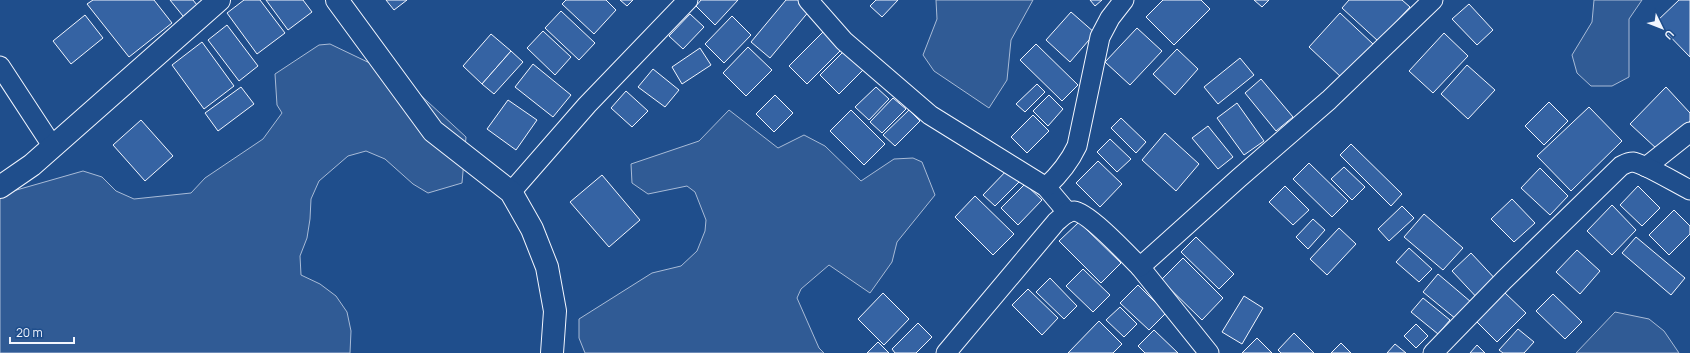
<svg xmlns="http://www.w3.org/2000/svg" width="1690" height="353" font-family="Manrope,sans-serif">
  <rect width="100%" height="100%" fill="#1f4e8c"/>
  <g fill="#305b95" stroke="#a8bbd7">
    <path d="M936,0H1033L1011,40L1007,80L989,108L934,71L923,55L937,19Z"/>
    <path d="M1594,0H1642L1629,19V77L1612,86H1591L1577,73L1572,55L1592,22Z"/>
    <path d="M330,44L403,79L466,137L462,183L428,193L413,184L385,159L366,151L348,156L319,181L311,199L310,219L307,238L300,256L301,275L320,284L336,296L347,312L351,331L350,353H0V197L6,193L83,171L102,177L116,191L134,199L191,193L205,178L263,139L282,113L277,105L275,74L319,45Z"/>
    <path d="M729,110L778,148L804,135L825,146L861,181L894,159L913,158L922,162L935,195L897,242L892,262L870,293L829,265L801,289L797,298L819,348L824,353H585L579,338V319L652,273L681,266L697,251L705,231L706,220L695,192L687,186L648,194L632,183L631,164L699,141Z"/>
    <path d="M1615,312L1649,319L1664,331L1679,353H1576Z"/>
  </g>
  <g fill="#3563a3" stroke="#f2f6ff">
    <path d="M93,0H154L172,23L129,57L87,4Z"/>
    <path d="M170,0H193L201,10L187,21Z"/>
    <path d="M244,0H260L285,33L257,54L227,13Z"/>
    <path d="M266,0H303L312,12L288,30Z"/>
    <path d="M386,0H407L394,10Z"/>
    <path d="M566,0H606L616,10L594,34L562,4Z"/>
    <path d="M620,0H633L627,6Z"/>
    <path d="M701,0H738L715,25L696,6Z"/>
    <path d="M786,0H798L810,10L770,58L751,42Z"/>
    <path d="M876,0H898L882,17L870,6Z"/>
    <path d="M1090,0H1102L1095,6Z"/>
    <path d="M1163,0H1201L1210,9L1174,45L1146,17Z"/>
    <path d="M1254,0H1269L1262,7Z"/>
    <path d="M1349,0H1402L1410,7L1378,41L1342,8Z"/>
    <path d="M1679,0H1690V57L1656,22Z"/>
    <path d="M1469,4L1493,30L1477,45L1452,19Z"/>
    <path d="M561,11L595,43L579,60L545,28Z"/>
    <path d="M1071,12L1095,33L1070,62L1046,40Z"/>
    <path d="M1340,13L1373,44L1342,78L1309,47Z"/>
    <path d="M690,14L704,27L683,49L669,36Z"/>
    <path d="M85,15L103,38L71,64L53,41Z"/>
    <path d="M732,16L751,35L724,63L705,44Z"/>
    <path d="M227,25L258,66L239,81L208,40Z"/>
    <path d="M1137,28L1162,51L1130,85L1105,62Z"/>
    <path d="M543,31L571,57L555,75L527,48Z"/>
    <path d="M823,32L841,50L807,84L789,66Z"/>
    <path d="M1444,33L1468,56L1433,93L1409,71Z"/>
    <path d="M491,34L511,51L482,84L463,66Z"/>
    <path d="M202,42L234,86L204,109L172,65Z"/>
    <path d="M1036,44L1078,85L1062,101L1020,60Z"/>
    <path d="M748,47L772,70L746,96L723,73Z"/>
    <path d="M700,48L711,65L682,84L672,67Z"/>
    <path d="M1177,49L1198,69L1175,95L1153,74Z"/>
    <path d="M511,51L523,62L494,94L482,84Z"/>
    <path d="M844,51L863,70L839,94L820,75Z"/>
    <path d="M1240,58L1254,75L1218,104L1204,87Z"/>
    <path d="M533,64L571,95L553,117L515,87Z"/>
    <path d="M1467,65L1495,90L1468,119L1441,94Z"/>
    <path d="M653,69L679,90L665,107L638,87Z"/>
    <path d="M1261,79L1293,117L1276,131L1245,93Z"/>
    <path d="M1037,84L1045,92L1025,112L1016,104Z"/>
    <path d="M241,87L254,104L218,131L205,113Z"/>
    <path d="M876,87L889,99L869,120L855,107Z"/>
    <path d="M1666,87L1690,113V121L1658,150L1630,124Z"/>
    <path d="M626,91L648,111L632,127L611,108Z"/>
    <path d="M775,95L793,113L774,132L756,114Z"/>
    <path d="M1049,95L1063,109L1048,126L1033,111Z"/>
    <path d="M893,98L906,109L882,133L870,122Z"/>
    <path d="M508,100L537,120L516,150L487,129Z"/>
    <path d="M1549,102L1568,121L1544,145L1525,126Z"/>
    <path d="M1237,103L1264,141L1244,155L1217,118Z"/>
    <path d="M1589,107L1622,141L1571,191L1537,156Z"/>
    <path d="M851,110L885,144L864,165L830,131Z"/>
    <path d="M909,110L920,121L895,146L883,135Z"/>
    <path d="M1033,115L1049,131L1027,153L1011,137Z"/>
    <path d="M1121,118L1146,142L1136,153L1111,128Z"/>
    <path d="M141,120L173,156L145,181L113,145Z"/>
    <path d="M1208,126L1233,157L1218,169L1192,138Z"/>
    <path d="M1165,133L1199,164L1176,191L1142,160Z"/>
    <path d="M1110,139L1131,159L1117,172L1097,152Z"/>
    <path d="M1351,144L1402,194L1391,206L1340,155Z"/>
    <path d="M1098,161L1122,184L1100,207L1076,183Z"/>
    <path d="M1309,163L1348,201L1332,217L1293,179Z"/>
    <path d="M1010,167L1022,179L995,206L983,195Z"/>
    <path d="M1344,167L1365,187L1352,200L1331,179Z"/>
    <path d="M1540,168L1568,196L1550,215L1521,188Z"/>
    <path d="M602,175L640,220L609,247L570,202Z"/>
    <path d="M1025,184L1042,200L1018,225L1001,208Z"/>
    <path d="M1285,186L1309,210L1293,225L1269,202Z"/>
    <path d="M1638,186L1660,208L1642,226L1620,205Z"/>
    <path d="M975,196L1014,234L993,255L955,217Z"/>
    <path d="M1512,199L1535,223L1514,242L1491,219Z"/>
    <path d="M1612,205L1636,230L1612,255L1587,231Z"/>
    <path d="M1402,206L1414,218L1389,241L1378,229Z"/>
    <path d="M1674,210L1690,226V234L1669,255L1649,235Z"/>
    <path d="M1424,214L1463,248L1443,270L1404,237Z"/>
    <path d="M1313,219L1325,230L1308,249L1296,237Z"/>
    <path d="M1079,222L1121,263L1101,283L1059,241Z"/>
    <path d="M1339,228L1356,244L1327,275L1310,259Z"/>
    <path d="M1196,237L1234,274L1219,289L1181,252Z"/>
    <path d="M1636,237L1685,278L1671,295L1622,253Z"/>
    <path d="M1409,248L1432,269L1419,282L1396,262Z"/>
    <path d="M1577,250L1600,271L1580,294L1556,272Z"/>
    <path d="M1471,253L1500,284L1481,302L1452,271Z"/>
    <path d="M1183,258L1223,298L1202,320L1161,280Z"/>
    <path d="M1083,269L1110,295L1093,312L1066,286Z"/>
    <path d="M1438,274L1471,302L1456,319L1423,292Z"/>
    <path d="M1050,278L1077,306L1064,319L1036,292Z"/>
    <path d="M1138,285L1166,313L1149,330L1120,303Z"/>
    <path d="M1028,289L1058,318L1042,335L1012,305Z"/>
    <path d="M883,293L909,319L884,345L858,319Z"/>
    <path d="M1505,293L1526,313L1497,342L1476,321Z"/>
    <path d="M1553,294L1582,322L1565,339L1536,311Z"/>
    <path d="M1244,296L1263,308L1242,344L1222,332Z"/>
    <path d="M1423,298L1450,320L1438,334L1411,312Z"/>
    <path d="M1120,307L1137,324L1124,337L1106,320Z"/>
    <path d="M1099,321L1122,344L1113,353H1068Z"/>
    <path d="M918,323L932,337L916,353H895L892,349Z"/>
    <path d="M1416,324L1428,336L1416,348L1404,336Z"/>
    <path d="M1518,329L1534,342L1524,353H1503L1499,350Z"/>
    <path d="M1154,330L1178,353H1145L1138,346Z"/>
    <path d="M1294,333L1314,353H1281L1278,350Z"/>
    <path d="M1257,338L1272,353H1242Z"/>
    <path d="M878,342L889,353H867Z"/>
    <path d="M1341,343L1351,353H1331Z"/>
    <path d="M1395,344L1406,353H1387Z"/>
    <path d="M1477,345L1485,353H1470Z"/>
  </g>
  <g fill="none" stroke-linecap="round" stroke-linejoin="round">
    <defs>
      <g id="street">
        <path d="M808,0L844,41L930,115L1046,187L1068,213"/>
        <path d="M0,66L53,147"/>
        <path d="M1646,167L1690,132"/>
        <path d="M1046,187C1060,174 1069,163 1077,146L1100,37L1110,18L1124,0"/>
        <path d="M511,192L587,105L688,0"/>
        <path d="M1140,267L1209,353"/>
        <path d="M946,353L1056,222C1061,218 1067,211 1074,211C1088,212 1129,256 1140,267L1239,178L1329,100L1433,0"/>
        <path d="M1433,353L1504,280L1621,166C1625,164 1628,162 1633,162C1643,163 1678,184 1690,190"/>
      </g>
      <g id="secondary">
        <path d="M337,0L433,131L511,192L532,229L547,267L555,311L552,353"/>
        <path d="M0,187L32,165L219,0"/>
      </g>
    </defs>
    <use href="#street" stroke="#f2f6ff" stroke-width="21"/>
    <use href="#secondary" stroke="#f2f6ff" stroke-width="24"/>
    <use href="#street" stroke="#1f4e8c" stroke-width="19"/>
    <use href="#secondary" stroke="#1f4e8c" stroke-width="22"/>
  </g>
  <g transform="translate(1662 28) rotate(133)" stroke="#1f4e8c" stroke-width="3" paint-order="stroke">
  <path d="M0-3L7 15L0 10L-7 15Z" fill="#f2f6ff"/>
  <text y="-6" font-size="11" font-weight="bold" text-anchor="middle" fill="#f2f6ff">U</text>
  </g>
  <path d="M10 337v6h64v-6" fill="none" stroke="#f2f6ff" stroke-width="2"/>
  <text x="16" y="337" font-size="12" fill="#f2f6ff" stroke="#1f4e8c" stroke-width="3" paint-order="stroke">20 m</text>
</svg>
